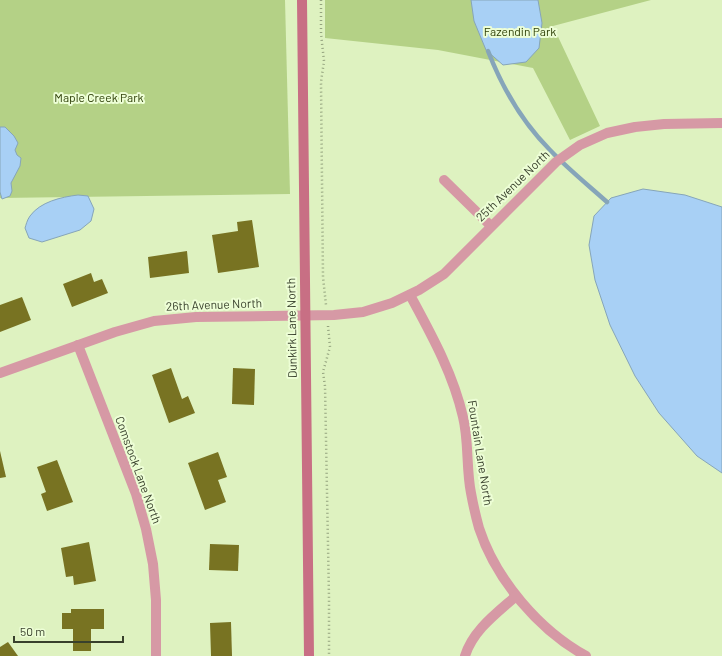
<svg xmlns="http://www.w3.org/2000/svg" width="722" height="656" font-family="Barlow,sans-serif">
  <rect width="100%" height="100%" fill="#def2c0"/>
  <g fill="#b4d186">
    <path d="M0,0H285L290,194L0,198Z"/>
    <path d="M325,0H651L553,26L600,126L570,140L533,68L438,50L325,38Z"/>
  </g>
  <g fill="#a8d0f5" stroke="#86a5b9">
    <path d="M471,0H538L542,23L539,48L526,62L503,65L486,50L474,21Z"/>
    <path d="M0,127H5L14,136L18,143L15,150L17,155L21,158L20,166L11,183L12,191L10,196L2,199L0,192Z"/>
    <path d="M643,189L685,195L722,207V473L697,456L659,413L635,376L610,325L595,280L589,245L594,216L611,198Z"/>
    <path d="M78,195L88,196L94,209L91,221L80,230L42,242L29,238L25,228C26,225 27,220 30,216C40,202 61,197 78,195Z"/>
  </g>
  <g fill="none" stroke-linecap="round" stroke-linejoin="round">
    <path stroke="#86a5b9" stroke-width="4.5" d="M488,51C502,87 523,123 550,150C568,169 588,185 607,202"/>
  </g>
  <g fill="#787322">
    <path d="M252,220L259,267L218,273L212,235L238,231L237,222Z"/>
    <path d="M187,251L189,273L150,278L148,257Z"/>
    <path d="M91,273L94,282L102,279L108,293L72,307L63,284Z"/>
    <path d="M22,297L31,320L0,332V305Z"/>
    <path d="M171,368L182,399L188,396L195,413L169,423L152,375Z"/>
    <path d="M233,368L255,369L254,405L232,404Z"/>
    <path d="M0,451L6,477L0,478Z"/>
    <path d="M218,452L227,477L218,480L226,502L205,510L188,463Z"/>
    <path d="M57,460L73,502L47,511L41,494L46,492L37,467Z"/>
    <path d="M89,542L96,581L74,585L73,576L66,577L61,548Z"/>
    <path d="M210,544L239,545L238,571L209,570Z"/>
    <path d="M71,609H104V629H91V651H73V629H62V613H71Z"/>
    <path d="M231,622L232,656H211L210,623Z"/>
    <path d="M8,642L18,656H0V647Z"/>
  </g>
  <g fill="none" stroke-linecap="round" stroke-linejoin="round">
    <g stroke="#94a37e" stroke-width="2.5" stroke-dasharray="1 3" stroke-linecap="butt">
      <path d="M321,0V34L324,61L321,82L323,277L326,305"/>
      <path d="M328,326L330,347L323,372L325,386L329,598V656"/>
    </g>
    <g stroke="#d699a5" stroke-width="10">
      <path d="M444,180L491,226"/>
      <path d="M410,295C431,334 453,373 463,417C469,441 466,468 471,493C473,504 476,517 479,528C496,580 539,630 586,656"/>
      <path d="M78,345L136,494L146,529L153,564L156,600V656"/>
      <path d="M0,373L115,332L154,321L196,317L334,315L363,312L392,303L419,290L444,274L556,162L580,145L607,133L635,127L664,124L722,123"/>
      <path d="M465,656C473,630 497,613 516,596"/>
    </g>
    <path stroke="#c86f84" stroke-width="10" d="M302,0L309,656"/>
  </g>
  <g text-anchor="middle" stroke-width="4" stroke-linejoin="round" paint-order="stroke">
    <g font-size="12" fill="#2d3e07" stroke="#edfed6">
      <text x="520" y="36">Fazendin Park</text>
      <text x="99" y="102">Maple Creek Park</text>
    </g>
    <g font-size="12" fill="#38402c" stroke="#edfed6">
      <text transform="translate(513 186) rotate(-44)" y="4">25th Avenue North</text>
      <text transform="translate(214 305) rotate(-2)" y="4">26th Avenue North</text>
      <text transform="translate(292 328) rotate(-91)" y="4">Dunkirk Lane North</text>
      <text transform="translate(480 453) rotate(81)" y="4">Fountain Lane North</text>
      <text transform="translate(138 470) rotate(70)" y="4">Comstock Lane North</text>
    </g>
  </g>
  <path d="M14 636v6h109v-6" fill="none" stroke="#38402c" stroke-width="2"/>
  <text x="20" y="636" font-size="12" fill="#38402c" stroke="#edfed6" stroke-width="3" paint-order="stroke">50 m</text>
</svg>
